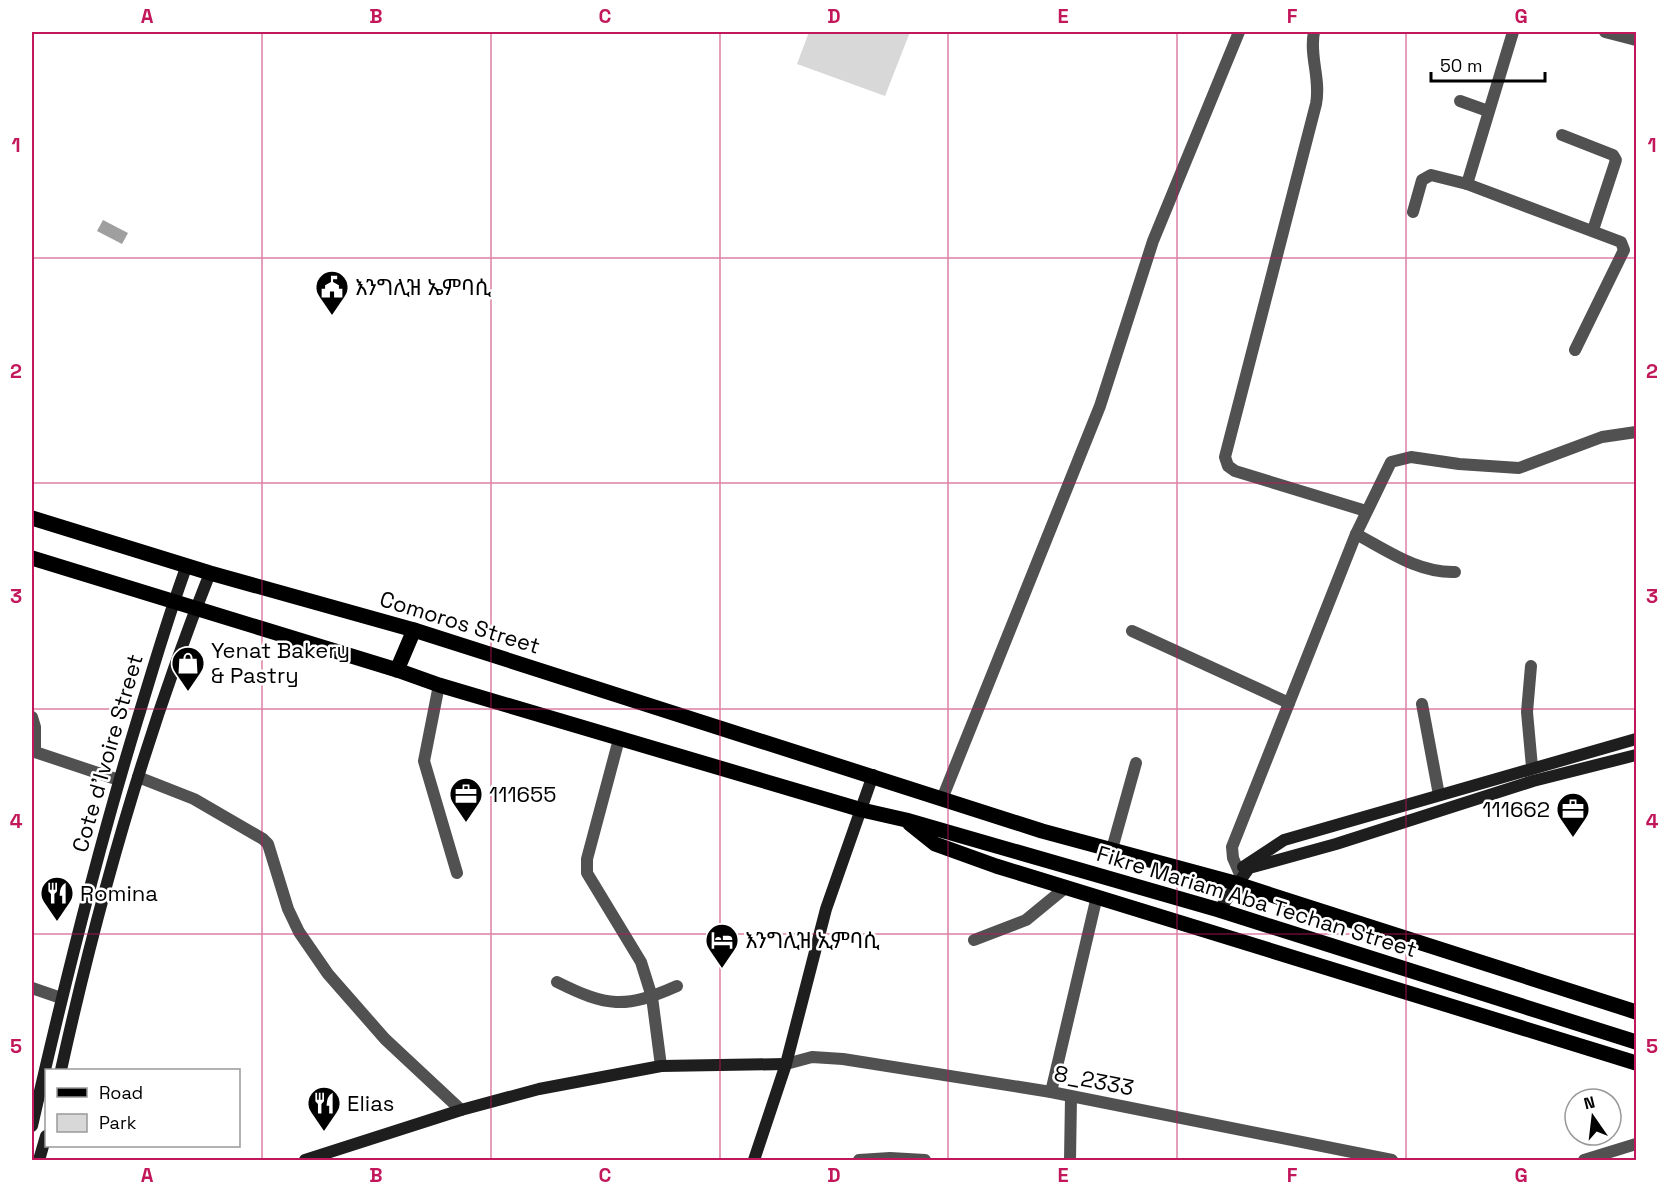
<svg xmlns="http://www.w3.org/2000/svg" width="1668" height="1192" font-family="'Space Grotesk','Noto Sans Ethiopic',sans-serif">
  <rect width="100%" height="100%" fill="#fff"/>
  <path fill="#d8d8d8" d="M809,32H910L885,96L797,64Z"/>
  <path fill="#9f9f9f" d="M103,220L128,233L122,244L97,231Z"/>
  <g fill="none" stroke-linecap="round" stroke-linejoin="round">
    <g stroke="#515151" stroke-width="12">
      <path d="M1314,32C1309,56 1321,79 1316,104L1225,457L1228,466L1235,471L1366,511"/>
      <path d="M1605,32L1636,40"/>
      <path d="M1460,101L1488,111"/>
      <path d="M1562,135L1613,155L1616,160L1593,230"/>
      <path d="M1467,184L1513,32"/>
      <path d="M1413,212L1422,180L1431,175L1467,184L1621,242L1624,250L1575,350"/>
      <path d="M1356,534C1388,551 1418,573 1455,572"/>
      <path d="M1132,631L1289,703"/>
      <path d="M1531,666L1527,712L1532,767"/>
      <path d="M439,685L424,761L457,873"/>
      <path d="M1422,704L1439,795"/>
      <path d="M32,717L35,727V752L119,780"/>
      <path d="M619,739L587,859V873L641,962L652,997L661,1066"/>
      <path d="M138,777L194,799L263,839L268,844L288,909L299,932L328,974L385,1039L461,1110"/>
      <path d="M942,799L1100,406L1153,241L1239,32"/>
      <path d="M1112,849L1136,763"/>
      <path d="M1239,872L1233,858L1232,847L1356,534L1391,462L1411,457L1459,464L1519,468L1602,437L1636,432"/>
      <path d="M974,940L1026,920L1065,888"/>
      <path d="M557,982C607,1007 625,1009 677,986"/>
      <path d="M32,988L61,998"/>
      <path d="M786,1064L812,1057L843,1059L1051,1092L1392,1160"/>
      <path d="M1051,1092L1097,896"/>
      <path d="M859,1160L890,1158L925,1160"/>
      <path d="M1070,1160L1071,1097"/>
      <path d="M1584,1160L1636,1144"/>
    </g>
    <g stroke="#1e1e1e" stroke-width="12">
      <path d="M1243,867L1284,840L1636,739"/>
      <path d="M1219,910L1249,868L1336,844L1533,781L1636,755"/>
      <path d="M61,1070C98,902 146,733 210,573"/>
      <path d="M32,1126C63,990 96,855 137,721C153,669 168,616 187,565"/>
      <path d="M39,1160L46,1136"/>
      <path d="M305,1160L461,1110L539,1089L661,1066L786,1064"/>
      <path d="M754,1160L786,1064L826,909L873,775"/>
    </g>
    <g stroke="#000" stroke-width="15">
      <path d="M32,518L210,573L414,630L1042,831L1231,882L1636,1012"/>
      <path d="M32,558L397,670L439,685L862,810L906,820L1219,910L1636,1042"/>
      <path d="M397,670L414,630"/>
      <path d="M910,824L935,844L996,866L1636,1063"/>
    </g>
  </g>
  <path fill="none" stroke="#c2185b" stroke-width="1.5" stroke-opacity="0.55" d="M262,32V1160M491,32V1160M720,32V1160M948,32V1160M1177,32V1160M1406,32V1160M32,258H1636M32,483H1636M32,709H1636M32,934H1636"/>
  <defs>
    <symbol id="civic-pin" viewBox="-11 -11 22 30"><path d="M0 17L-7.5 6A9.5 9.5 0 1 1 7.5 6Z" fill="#000" stroke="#fff"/><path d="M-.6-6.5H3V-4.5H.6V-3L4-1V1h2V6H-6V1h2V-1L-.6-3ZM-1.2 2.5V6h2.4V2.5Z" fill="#fff"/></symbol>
    <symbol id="shop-pin" viewBox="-11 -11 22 30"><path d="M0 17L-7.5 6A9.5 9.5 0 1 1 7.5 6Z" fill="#000" stroke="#fff"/><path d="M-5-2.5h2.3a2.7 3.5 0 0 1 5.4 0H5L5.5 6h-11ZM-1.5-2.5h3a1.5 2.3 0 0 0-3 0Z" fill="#fff"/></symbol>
    <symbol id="office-pin" viewBox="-11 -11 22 30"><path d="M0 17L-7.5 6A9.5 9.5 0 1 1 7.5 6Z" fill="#000" stroke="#fff"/><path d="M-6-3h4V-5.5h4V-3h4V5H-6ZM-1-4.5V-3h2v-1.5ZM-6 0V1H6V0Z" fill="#fff"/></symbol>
    <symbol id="restaurant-pin" viewBox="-11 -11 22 30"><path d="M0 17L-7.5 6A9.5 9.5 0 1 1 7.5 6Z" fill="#000" stroke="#fff"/><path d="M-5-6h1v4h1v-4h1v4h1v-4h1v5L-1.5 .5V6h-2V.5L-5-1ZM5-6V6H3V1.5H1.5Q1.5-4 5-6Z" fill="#fff"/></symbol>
    <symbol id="hotel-pin" viewBox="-11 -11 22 30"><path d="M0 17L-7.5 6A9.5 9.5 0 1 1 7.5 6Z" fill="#000" stroke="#fff"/><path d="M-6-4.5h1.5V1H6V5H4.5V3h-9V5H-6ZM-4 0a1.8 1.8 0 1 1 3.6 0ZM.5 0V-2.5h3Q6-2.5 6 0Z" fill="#fff"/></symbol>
  </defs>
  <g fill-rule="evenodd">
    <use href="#civic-pin" x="313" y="268" width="38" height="52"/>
    <use href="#shop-pin" x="169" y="644" width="38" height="52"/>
    <use href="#office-pin" x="447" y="775" width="38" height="52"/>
    <use href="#office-pin" x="1554" y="790" width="38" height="52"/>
    <use href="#restaurant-pin" x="38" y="874" width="38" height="52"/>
    <use href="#hotel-pin" x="703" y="921" width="38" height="52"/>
    <use href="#restaurant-pin" x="305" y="1084" width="38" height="52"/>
  </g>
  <g text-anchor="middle" stroke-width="5" stroke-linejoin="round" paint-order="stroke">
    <g font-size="22" fill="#000" stroke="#fff" text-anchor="start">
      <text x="355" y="295">እንግሊዝ ኤምባሲ</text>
      <text x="211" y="658">Yenat Bakery<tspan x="211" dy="25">&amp; Pastry</tspan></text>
      <text x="489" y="802">111655</text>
      <text x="1550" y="817" text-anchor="end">111662</text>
      <text x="80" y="901">Romina</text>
      <text x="745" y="948">እንግሊዝ ኢምባሲ</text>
      <text x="347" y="1111">Elias</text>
    </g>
    <g font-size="22" fill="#000" stroke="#fff">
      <text transform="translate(460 622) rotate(17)" y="8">Comoros Street</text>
      <text transform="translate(107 753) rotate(-74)" y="8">Cote d'Ivoire Street</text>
      <text transform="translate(1257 901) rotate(17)" y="8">Fikre Mariam Aba Techan Street</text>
      <text transform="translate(1094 1080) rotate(11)" y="8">8_2333</text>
    </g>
  </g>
  <rect width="1668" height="1192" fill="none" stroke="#ffffff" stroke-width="66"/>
  <rect x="45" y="1069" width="195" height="78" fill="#ffffff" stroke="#999999" stroke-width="1.5"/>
  <rect x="57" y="1088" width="30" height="9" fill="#000000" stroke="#999999" stroke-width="1.5"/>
  <text x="99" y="1099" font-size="18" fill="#000000">Road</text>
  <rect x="57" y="1114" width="30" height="18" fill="#d8d8d8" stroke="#999999" stroke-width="1.5"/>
  <text x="99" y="1129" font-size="18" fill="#000000">Park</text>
  <g transform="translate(1593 1117) rotate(346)"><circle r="28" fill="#ffffff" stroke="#999999" stroke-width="1.5"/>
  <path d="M0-4.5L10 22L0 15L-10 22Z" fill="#000000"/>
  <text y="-9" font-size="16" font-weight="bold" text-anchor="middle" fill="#000000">N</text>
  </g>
  <path d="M1431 72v9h114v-9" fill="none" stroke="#000000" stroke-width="3"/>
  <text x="1440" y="72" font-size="18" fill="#000000" stroke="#ffffff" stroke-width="4.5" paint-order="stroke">50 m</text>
  <rect x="33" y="33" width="1602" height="1126" fill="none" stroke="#c2185b" stroke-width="2"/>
  <g font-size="20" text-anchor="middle" font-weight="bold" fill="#c2185b">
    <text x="147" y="23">A</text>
    <text x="376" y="23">B</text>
    <text x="605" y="23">C</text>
    <text x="834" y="23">D</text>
    <text x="1063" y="23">E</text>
    <text x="1292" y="23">F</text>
    <text x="1521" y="23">G</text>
    <text x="16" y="152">1</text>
    <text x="1652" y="152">1</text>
    <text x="16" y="378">2</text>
    <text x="1652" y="378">2</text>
    <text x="16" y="603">3</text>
    <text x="1652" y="603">3</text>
    <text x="16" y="828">4</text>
    <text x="1652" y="828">4</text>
    <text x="16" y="1053">5</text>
    <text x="1652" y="1053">5</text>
    <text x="147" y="1182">A</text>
    <text x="376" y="1182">B</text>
    <text x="605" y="1182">C</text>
    <text x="834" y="1182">D</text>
    <text x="1063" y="1182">E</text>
    <text x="1292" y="1182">F</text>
    <text x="1521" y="1182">G</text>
  </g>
</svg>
